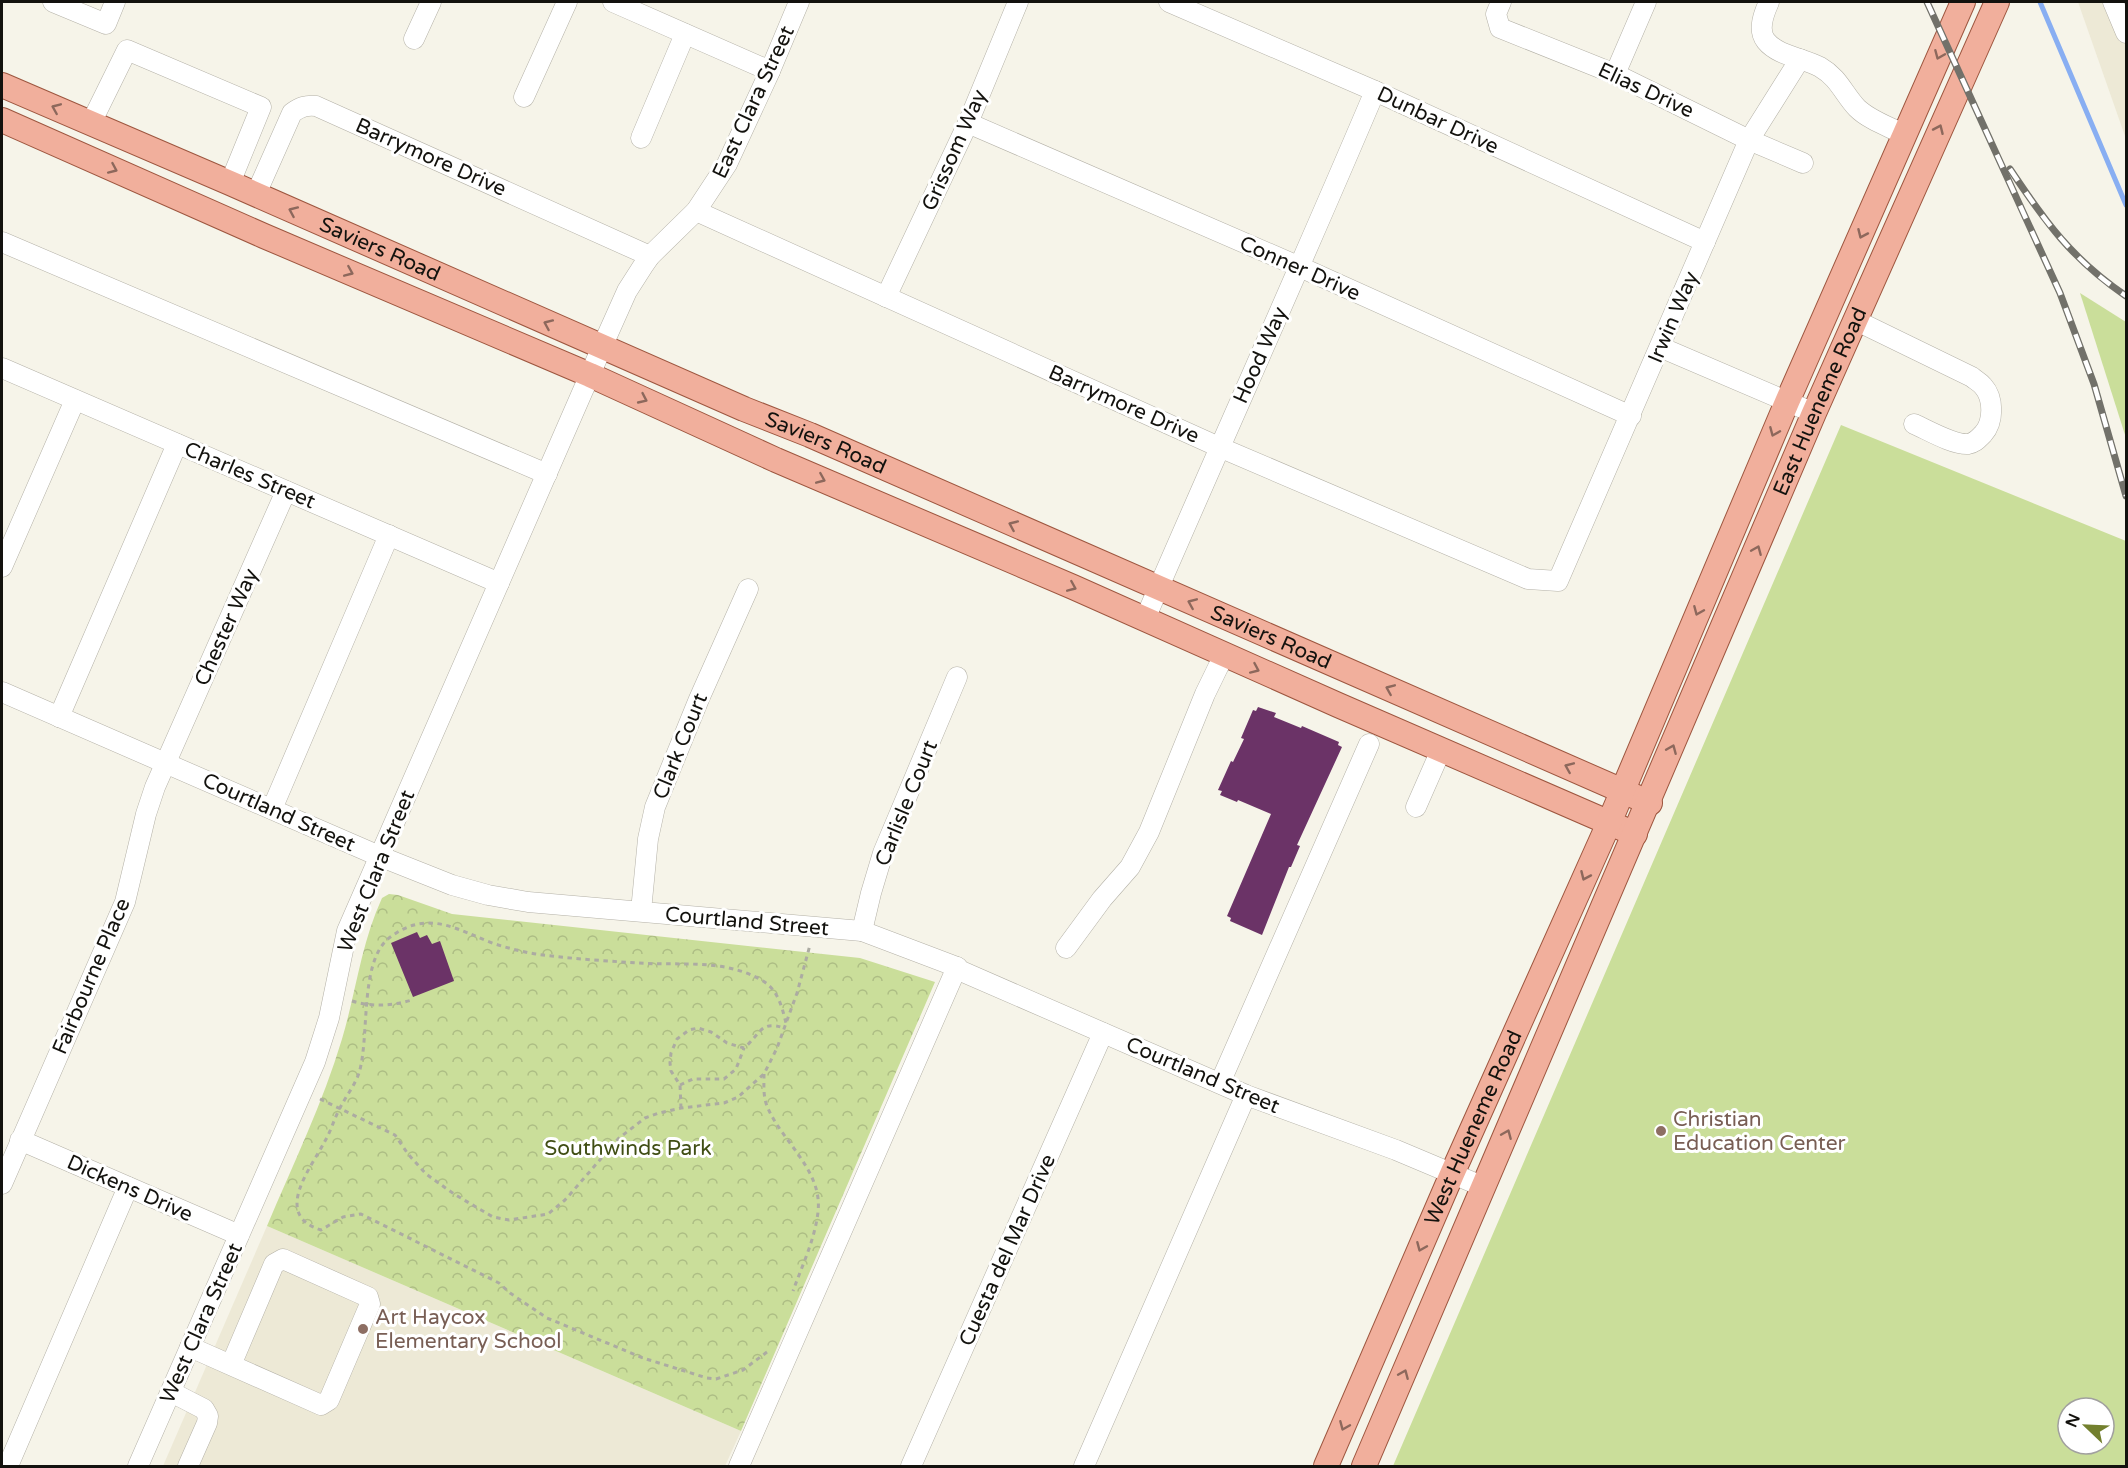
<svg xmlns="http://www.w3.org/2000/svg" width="2128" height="1468" font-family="'Varela Round',sans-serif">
  <defs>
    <pattern id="park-crowns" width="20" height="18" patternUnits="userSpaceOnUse" patternTransform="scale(1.5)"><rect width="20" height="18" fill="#cade9a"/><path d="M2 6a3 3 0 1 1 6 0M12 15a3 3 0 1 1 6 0" fill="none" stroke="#adbd84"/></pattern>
  </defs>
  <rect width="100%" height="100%" fill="#f6f4e9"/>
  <g fill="#ede9d6">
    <path d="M2078,2H2126V139Z"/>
    <path d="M267,1226L741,1431L725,1466H163Z"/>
  </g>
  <g fill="#cade9a" fill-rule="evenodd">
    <path d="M2080,293L2126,322V438Z"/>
    <path d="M1841,425L2126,541V1466H1393ZM2068,1408H2104V1444H2068Z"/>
  </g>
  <path fill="url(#park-crowns)" d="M389,894L398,895L452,914L860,958L935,982L741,1431L267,1226C293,1164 323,1103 342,1039C356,992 361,944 382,898Z"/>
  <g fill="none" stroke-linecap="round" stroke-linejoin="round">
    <path stroke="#88aef2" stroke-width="5" d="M2040,2L2126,205"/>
  </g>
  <g fill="#6b3367">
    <path d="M1258,707L1276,713L1274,717L1301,728L1302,726L1339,742L1338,745L1342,747L1297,845L1300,846L1291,867H1289L1262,935L1230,921L1231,918L1227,916L1271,814L1238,800L1237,802L1220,795L1222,791L1218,790L1231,761L1233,762L1244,739L1241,738L1253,710L1256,711Z"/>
    <path d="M417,932L420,938L427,935L432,944L440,941L454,981L413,997L391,943Z"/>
  </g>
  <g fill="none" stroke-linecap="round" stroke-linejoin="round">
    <defs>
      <g id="minor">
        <path d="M53,2L106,24L115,2"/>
        <path d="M613,2L770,71"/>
        <path d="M1169,2L1375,91L1705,242"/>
        <path d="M1501,2L1496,14L1500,28L1615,74L1749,140L1803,163"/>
        <path d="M1769,2C1764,13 1757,30 1766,41C1778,56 1804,58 1820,67C1839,78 1843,93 1857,108C1869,120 1890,127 1905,135"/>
        <path d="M2113,2L2126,33"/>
        <path d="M414,39L431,2"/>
        <path d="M1615,74L1646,2"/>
        <path d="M524,97L567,2"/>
        <path d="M91,123L127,50L261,107L230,183"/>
        <path d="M968,123L1300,267L1631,416"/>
        <path d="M641,138L685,34"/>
        <path d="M256,194L292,113C300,107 306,105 316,106L650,256"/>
        <path d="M696,211L1219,447L1528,579L1558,581L1749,140L1800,59"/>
        <path d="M2,242L547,474"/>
        <path d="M886,297L968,123L1018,2"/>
        <path d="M1855,320L1972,377C1975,380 1980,382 1983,386C1994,398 1994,422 1983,434C1978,439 1975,443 1968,444C1953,445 1928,430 1914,424"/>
        <path d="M1660,347L1814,413"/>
        <path d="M2,368L499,583"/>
        <path d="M2,567L75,400"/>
        <path d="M1145,619C1221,443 1300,268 1375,91"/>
        <path d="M2,692L379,856L452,885L488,895L528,902L862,931L957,967L961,971L1246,1095L1396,1150L1484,1187"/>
        <path d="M59,717L177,444"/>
        <path d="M1416,807L1441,750"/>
        <path d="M272,809L389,535"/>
        <path d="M641,911L648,839L655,807L699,699L748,589"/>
        <path d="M862,931L871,893L883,853L957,677"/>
        <path d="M1066,948L1102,899L1130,867L1149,832L1205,694L1224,655"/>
        <path d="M1220,1083L1369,744"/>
        <path d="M20,1140L239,1235"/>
        <path d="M2,1184L125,902L146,814L155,787L286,491"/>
        <path d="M190,1347L321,1405L329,1400L370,1304L368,1297L283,1259L274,1264L231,1365"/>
        <path d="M171,1392L204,1409L208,1416L207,1423L188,1466"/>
        <path d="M8,1466L128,1187"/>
        <path d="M138,1466L315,1062L329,1018L347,931L602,347L627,291L643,266L650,256L696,211L727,164L770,71L799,2"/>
        <path d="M739,1466L957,967"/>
        <path d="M911,1466L1103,1033"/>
        <path d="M1084,1466L1246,1095"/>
      </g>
      <g id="major">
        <path id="s1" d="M2,85L230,183L744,409L810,435L1650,803"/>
        <path d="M2,120L264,236L590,375L776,460L1073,587L1338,705L1635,834"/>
        <path id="s2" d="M1326,1466L1452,1174L1609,823L1787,402L1963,2"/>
        <path id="s3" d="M1364,1466L1814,413L1997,2"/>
      </g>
    </defs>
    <use href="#minor" stroke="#b4b1a7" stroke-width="21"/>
    <use href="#major" stroke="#9d563f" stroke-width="26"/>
    <g stroke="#acaba2" stroke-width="3" stroke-dasharray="4.5 4.5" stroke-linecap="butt">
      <path d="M352,1001C372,1007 392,1006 412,1000"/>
      <path d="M764,1074C764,1085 763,1096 767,1106C781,1141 823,1170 818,1212C815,1239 802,1266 793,1291"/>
      <path d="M680,1085L693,1079H724L736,1069L744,1048"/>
      <path d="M320,1099L395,1135L408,1154L426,1174L454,1194L493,1217L509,1220L548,1214L565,1200L619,1138L645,1118L659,1113L681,1108L724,1103L738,1097L764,1074L777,1048L797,993L810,945"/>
      <path d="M681,1108L680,1085L671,1071L670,1063L671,1053L677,1039L689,1030L698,1028L711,1032L727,1043L744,1048C761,1034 760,1020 784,1028"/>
      <path d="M767,1352L743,1370L716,1379L707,1378L643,1358L547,1318L510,1293L499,1283L361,1214L343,1217L321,1230C272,1215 311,1168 325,1141C331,1131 334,1119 340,1108C346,1096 355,1085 359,1073C370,1037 359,962 389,938C428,908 457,930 495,944C511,949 527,953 543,955C575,959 607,961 638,963C679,966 725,958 763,981C778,990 782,1007 786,1023"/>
    </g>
    <use href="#minor" stroke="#fff" stroke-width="20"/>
    <use href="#major" stroke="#f1af9c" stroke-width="24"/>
    <defs>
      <g id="rail">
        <path d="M1927,2L2060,293L2094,384L2126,496"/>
        <path d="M2010,169C2046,223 2072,259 2126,296"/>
      </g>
    </defs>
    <use href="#rail" stroke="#72716a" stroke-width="7"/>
    <use href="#rail" stroke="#fff" stroke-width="4.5" stroke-dasharray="14" stroke-linecap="butt"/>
  </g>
  <defs><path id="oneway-chevron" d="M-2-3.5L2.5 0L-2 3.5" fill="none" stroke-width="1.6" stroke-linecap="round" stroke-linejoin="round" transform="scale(1.5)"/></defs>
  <g stroke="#8d685c">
    <use href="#oneway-chevron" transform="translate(1939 55) rotate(113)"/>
    <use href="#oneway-chevron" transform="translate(56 108) rotate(-157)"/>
    <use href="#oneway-chevron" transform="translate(1939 129) rotate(-66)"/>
    <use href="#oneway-chevron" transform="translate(113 169) rotate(24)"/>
    <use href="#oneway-chevron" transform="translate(293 211) rotate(-156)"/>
    <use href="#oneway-chevron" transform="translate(1862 234) rotate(114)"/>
    <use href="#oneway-chevron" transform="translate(349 272) rotate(23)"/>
    <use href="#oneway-chevron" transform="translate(548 324) rotate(-156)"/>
    <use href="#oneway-chevron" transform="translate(643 399) rotate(25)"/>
    <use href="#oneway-chevron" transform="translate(1774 432) rotate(113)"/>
    <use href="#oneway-chevron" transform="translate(821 479) rotate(23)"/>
    <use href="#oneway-chevron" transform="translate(1013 525) rotate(-156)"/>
    <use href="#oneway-chevron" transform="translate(1757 550) rotate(-67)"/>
    <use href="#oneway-chevron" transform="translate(1072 587) rotate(23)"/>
    <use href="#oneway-chevron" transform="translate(1192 603) rotate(-157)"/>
    <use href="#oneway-chevron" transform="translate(1698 611) rotate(113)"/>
    <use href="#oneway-chevron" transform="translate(1255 669) rotate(24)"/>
    <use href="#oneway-chevron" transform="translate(1390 689) rotate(-157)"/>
    <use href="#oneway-chevron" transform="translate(1672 749) rotate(-67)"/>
    <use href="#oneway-chevron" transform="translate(1569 767) rotate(-157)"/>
    <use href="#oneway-chevron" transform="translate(1585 876) rotate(114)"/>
    <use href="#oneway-chevron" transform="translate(1507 1134) rotate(-67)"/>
    <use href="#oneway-chevron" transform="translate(1421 1247) rotate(113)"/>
    <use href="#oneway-chevron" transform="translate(1404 1374) rotate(-67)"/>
    <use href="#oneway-chevron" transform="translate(1344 1426) rotate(113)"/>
  </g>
  <g fill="#8d6e63" stroke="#fff" stroke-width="2">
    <circle cx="1661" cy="1131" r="6"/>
    <circle cx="363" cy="1329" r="6"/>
  </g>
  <g text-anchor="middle" stroke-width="6" stroke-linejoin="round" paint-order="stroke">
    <g font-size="21" fill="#13120e" stroke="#fff">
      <text transform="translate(1646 90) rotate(25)" y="7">Elias Drive</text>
      <text transform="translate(753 102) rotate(-65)" y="7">East Clara Street</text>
      <text transform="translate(1438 120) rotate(25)" y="7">Dunbar Drive</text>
      <text transform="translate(954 150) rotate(-66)" y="7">Grissom Way</text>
      <text transform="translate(431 157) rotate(24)" y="7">Barrymore Drive</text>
      <text dy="7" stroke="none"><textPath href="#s1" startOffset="412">Saviers Road</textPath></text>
      <text transform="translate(1300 268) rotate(24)" y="7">Conner Drive</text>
      <text transform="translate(1673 317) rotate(-67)" y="7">Irwin Way</text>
      <text transform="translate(1260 355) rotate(-66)" y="7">Hood Way</text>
      <text dy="7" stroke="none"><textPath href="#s3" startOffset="1158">East Hueneme Road</textPath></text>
      <text transform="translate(1124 404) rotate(24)" y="7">Barrymore Drive</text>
      <text dy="7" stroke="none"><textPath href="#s1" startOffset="898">Saviers Road</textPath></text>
      <text transform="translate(250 475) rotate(23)" y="7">Charles Street</text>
      <text transform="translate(226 627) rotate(-66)" y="7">Chester Way</text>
      <text dy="7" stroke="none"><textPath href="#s1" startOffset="1384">Saviers Road</textPath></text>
      <text transform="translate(680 746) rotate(-68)" y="7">Clark Court</text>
      <text transform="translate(906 803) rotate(-68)" y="7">Carlisle Court</text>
      <text transform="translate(279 812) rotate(24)" y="7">Courtland Street</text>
      <text transform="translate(376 871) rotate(-68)" y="7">West Clara Street</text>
      <text transform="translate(747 921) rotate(5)" y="7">Courtland Street</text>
      <text transform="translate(91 976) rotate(-67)" y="7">Fairbourne Place</text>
      <text transform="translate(1203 1075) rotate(23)" y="7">Courtland Street</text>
      <text dy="7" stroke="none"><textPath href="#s2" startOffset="369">West Hueneme Road</textPath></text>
      <text transform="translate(130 1188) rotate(24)" y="7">Dickens Drive</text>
      <text transform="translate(1007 1250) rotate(-66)" y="7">Cuesta del Mar Drive</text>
      <text transform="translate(201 1323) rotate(-66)" y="7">West Clara Street</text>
    </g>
    <g font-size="21" fill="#785e54" stroke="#fff" text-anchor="start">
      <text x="1673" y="1126">Christian<tspan x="1673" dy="24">Education Center</tspan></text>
      <text x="375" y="1324">Art Haycox<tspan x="375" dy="24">Elementary School</tspan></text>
    </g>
    <g font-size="21" fill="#404e14" stroke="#fff">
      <text x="628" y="1155">Southwinds Park</text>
    </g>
  </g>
  <rect width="2128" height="1468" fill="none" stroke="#13120e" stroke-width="6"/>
  <g transform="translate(2086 1426) rotate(293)"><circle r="28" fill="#ffffff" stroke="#a1a09f" stroke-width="1.5"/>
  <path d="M0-4.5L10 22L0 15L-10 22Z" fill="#73802e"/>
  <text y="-9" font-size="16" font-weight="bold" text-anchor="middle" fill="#13120e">N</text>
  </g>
</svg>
